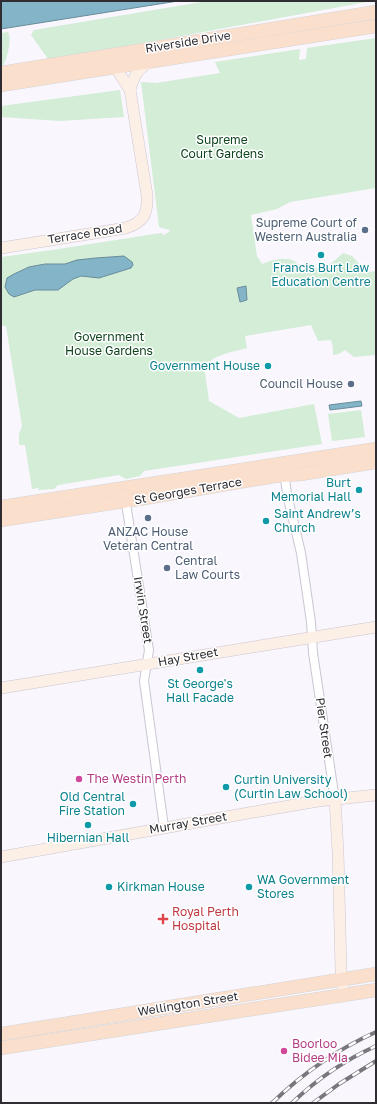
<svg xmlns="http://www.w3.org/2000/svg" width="377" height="1104" font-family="'Golos Text',sans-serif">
  <rect width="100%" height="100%" fill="#f9f6fe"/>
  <g fill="#d3edd6">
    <path d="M208,1H372L133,45L48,59L31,35L34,30Z"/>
    <path d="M8,32C12,39 7,62 1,68V33Z"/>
    <path d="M376,38V188L290,202L277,209L251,215L257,256L262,264C276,258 295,254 302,270C321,268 329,267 343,253L352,256L364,269L362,273L376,271V355L354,357L345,350L339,354L333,355V348L331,340L318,341L311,325L245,336L247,348C234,352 205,355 205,372C206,382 208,391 209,401L239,418L314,404L322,444L144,471L140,476L126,479L119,475L58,485L54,489L39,490L38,488L32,489L25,445H19V434L22,426L6,326H3L1,321V257L52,250L161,233L164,235L170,231L169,230L159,227L141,82L156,83L220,73L215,62L300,49L299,60L306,59L307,48Z"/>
    <path d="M120,90L124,117L60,121L1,117V106Z"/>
    <path d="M361,410L365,437L332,441L328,414Z"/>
  </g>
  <g fill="#83b4c7" stroke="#6a8c9a">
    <path d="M1,1H178L1,29Z"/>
    <path d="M124,256L132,262L133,265L131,268L99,278L81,276L73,279L58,290H35L14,297L9,294L5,287L7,278L14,274L29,267L45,264H65L77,260L96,258Z"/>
    <path d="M246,286L247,300L240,302L237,288Z"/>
    <path d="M361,401L362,406L330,410L329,405Z"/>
  </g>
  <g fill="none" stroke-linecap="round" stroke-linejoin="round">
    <defs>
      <g id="street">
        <path d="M284,471L287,494L301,553L311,622L313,653L335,800"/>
        <path d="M125,497L149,650L144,681L164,827"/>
      </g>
      <g id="secondary">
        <path d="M130,90C134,75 138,69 151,61"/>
        <path d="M1,248L126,228C144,222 148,214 147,195L130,90L119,73L117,70L109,68"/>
        <path d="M1,688L376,627"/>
        <path d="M335,800L338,852L341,970L344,995"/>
        <path d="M1,857L260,811L318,801L376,795"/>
      </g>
      <g id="primary">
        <path d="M1,73L376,12"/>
        <path d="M1,85L376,26"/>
        <path d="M1,507L376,449"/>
        <path d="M1,520L145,498L275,476L301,474L376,462"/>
        <path d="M1,1034L376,974"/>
        <path d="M1,1048L376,990"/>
      </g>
    </defs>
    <use href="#street" stroke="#cbc6d3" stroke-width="10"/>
    <use href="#secondary" stroke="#cbc6d3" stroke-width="12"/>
    <use href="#primary" stroke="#d5d5d6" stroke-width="14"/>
    <use href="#street" stroke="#fff" stroke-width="8"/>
    <use href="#secondary" stroke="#fcefe6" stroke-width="11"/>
    <use href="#primary" stroke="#fadfcd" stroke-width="13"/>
    <defs>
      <g id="rail">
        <path d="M272,1103C302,1074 338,1049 376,1032"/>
        <path d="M292,1103C317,1079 345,1060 376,1046"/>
        <path d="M313,1103L339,1084L376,1061"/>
      </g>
    </defs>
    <use href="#rail" stroke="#79777d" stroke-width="4"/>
    <use href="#rail" stroke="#fff" stroke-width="2.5" stroke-dasharray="8" stroke-linecap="butt"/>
  </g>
  <g fill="#5c6f8a" stroke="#fff" stroke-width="1.5">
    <circle cx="365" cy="230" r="4"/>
    <circle cx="351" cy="384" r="4"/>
    <circle cx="148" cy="518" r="4"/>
    <circle cx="167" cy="568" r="4"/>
  </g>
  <g fill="#0f9aa8" stroke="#fff" stroke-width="1.5">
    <circle cx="321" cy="255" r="4"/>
    <circle cx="268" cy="366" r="4"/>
    <circle cx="359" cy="490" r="4"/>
    <circle cx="266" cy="521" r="4"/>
    <circle cx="200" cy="670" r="4"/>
    <circle cx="226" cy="787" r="4"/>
    <circle cx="133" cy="804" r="4"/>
    <circle cx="88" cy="825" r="4"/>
    <circle cx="109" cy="887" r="4"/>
    <circle cx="249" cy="887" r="4"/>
  </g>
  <g fill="#d1479c" stroke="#fff" stroke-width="1.5">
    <circle cx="79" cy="779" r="4"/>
    <circle cx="284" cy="1051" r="4"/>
  </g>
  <path fill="#e0444e" stroke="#fff" stroke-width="1.5" d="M161 913h4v4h4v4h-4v4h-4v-4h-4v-4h4z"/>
  <g text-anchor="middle" stroke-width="3" stroke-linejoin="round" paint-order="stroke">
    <g font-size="12" fill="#2f2d32" stroke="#fff">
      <text transform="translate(188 42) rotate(-9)" y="4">Riverside Drive</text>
      <text transform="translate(85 234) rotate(-9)" y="4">Terrace Road</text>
      <text transform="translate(188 491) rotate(-10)" y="4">St Georges Terrace</text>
      <text transform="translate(143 610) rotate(81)" y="4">Irwin Street</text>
      <text transform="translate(188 657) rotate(-10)" y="4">Hay Street</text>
      <text transform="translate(324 728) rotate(82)" y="4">Pier Street</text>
      <text transform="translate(188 823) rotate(-10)" y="4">Murray Street</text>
      <text transform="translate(188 1004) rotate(-9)" y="4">Wellington Street</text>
    </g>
    <g font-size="12" fill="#0c431b" stroke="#fff">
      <text x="222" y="144">Supreme<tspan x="222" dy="14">Court Gardens</tspan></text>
      <text x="109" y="341">Government<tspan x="109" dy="14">House Gardens</tspan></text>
    </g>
    <g font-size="12" fill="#4e5e75" stroke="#fff" text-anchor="end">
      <text x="357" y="227">Supreme Court of<tspan x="357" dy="14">Western Australia</tspan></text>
      <text x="343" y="388">Council House</text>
      <text x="148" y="536" text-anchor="middle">ANZAC House<tspan x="148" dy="14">Veteran Central</tspan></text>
      <text x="175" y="565" text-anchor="start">Central<tspan x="175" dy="14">Law Courts</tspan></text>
    </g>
    <g font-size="12" fill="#0d838f" stroke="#fff" text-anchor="start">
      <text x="321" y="272" text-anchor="middle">Francis Burt Law<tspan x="321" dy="14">Education Centre</tspan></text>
      <text x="260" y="370" text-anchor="end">Government House</text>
      <text x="351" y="487" text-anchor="end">Burt<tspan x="351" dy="14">Memorial Hall</tspan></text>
      <text x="274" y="518">Saint Andrew’s<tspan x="274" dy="14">Church</tspan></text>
      <text x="200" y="688" text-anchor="middle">St George's<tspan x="200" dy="14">Hall Facade</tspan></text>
      <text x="234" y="784">Curtin University<tspan x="234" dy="14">(Curtin Law School)</tspan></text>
      <text x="125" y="801" text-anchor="end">Old Central<tspan x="125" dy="14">Fire Station</tspan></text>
      <text x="88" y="842" text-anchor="middle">Hibernian Hall</text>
      <text x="257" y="884">WA Government<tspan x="257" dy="14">Stores</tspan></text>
      <text x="117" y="891">Kirkman House</text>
    </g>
    <g font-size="12" fill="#b23c85" stroke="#fff" text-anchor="start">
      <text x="87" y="783">The Westin Perth</text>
      <text x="292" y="1048">Boorloo<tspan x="292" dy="14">Bidee Mia</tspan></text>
    </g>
    <g font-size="12" fill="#be3a42" stroke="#fff" text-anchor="start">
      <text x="172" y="916">Royal Perth<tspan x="172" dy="14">Hospital</tspan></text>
    </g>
  </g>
  <rect width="377" height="1104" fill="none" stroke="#2f2d32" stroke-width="4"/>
</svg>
